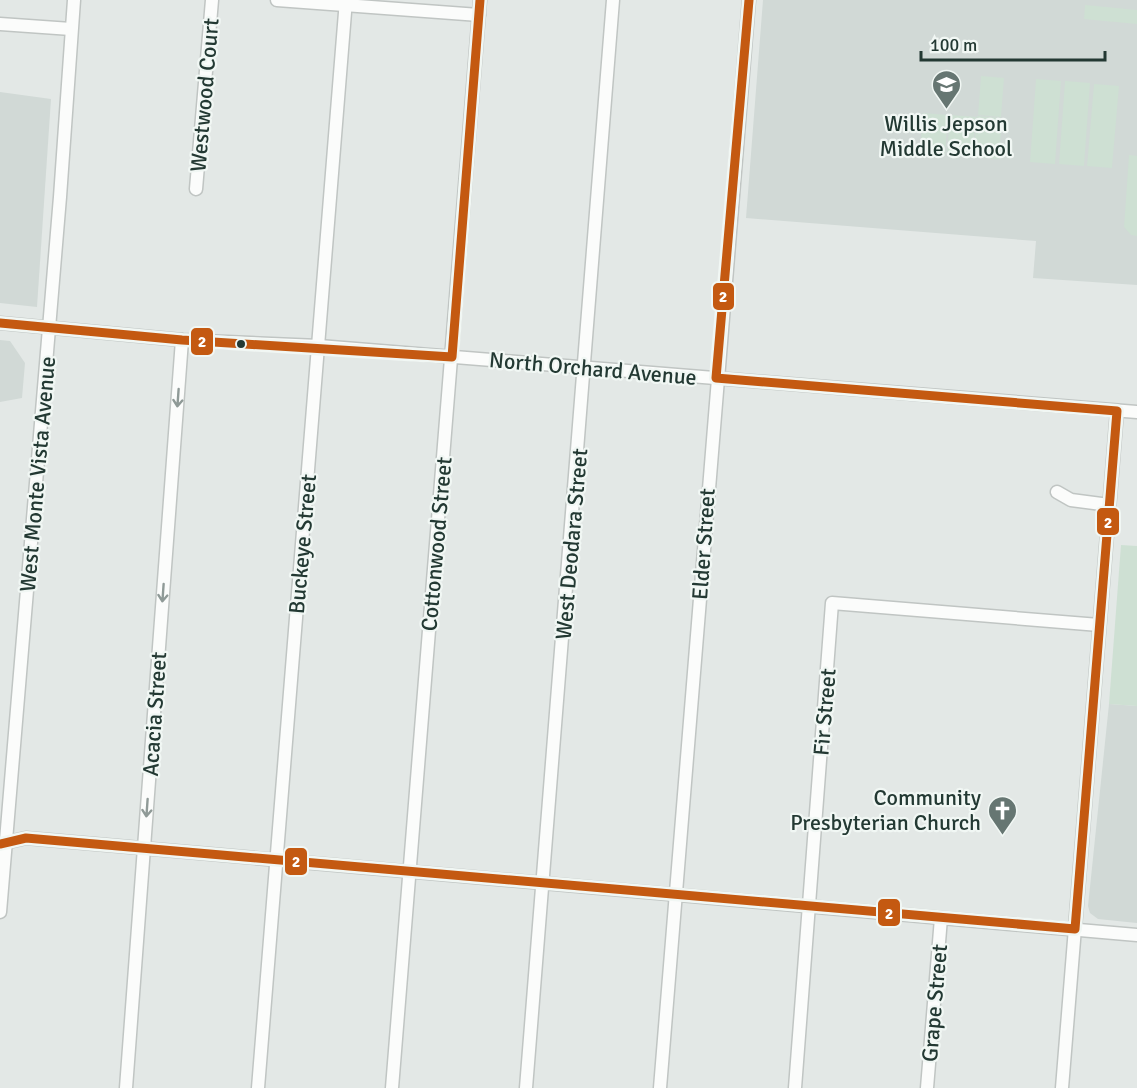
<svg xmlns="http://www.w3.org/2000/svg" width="1137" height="1088" font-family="Signika,sans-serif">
  <rect width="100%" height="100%" fill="#e3e8e6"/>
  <g fill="#d1d9d6">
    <path d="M763,0H1137V285L1033,278L1036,241L746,218Z"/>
    <path d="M0,92L51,99L37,307L0,303Z"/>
    <path d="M0,340L10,341L25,363L22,398L0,402Z"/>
    <path d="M1109,704L1137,706V923L1098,919L1090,913L1088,906Z"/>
  </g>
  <g fill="#cee0d3">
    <path d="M1085,5L1137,10V24L1084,19Z"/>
    <path d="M981,76L1004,78L1001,117L978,115Z"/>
    <path d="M1036,79L1061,81L1055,164L1030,162Z"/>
    <path d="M1065,81L1090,83L1084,166L1059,164Z"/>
    <path d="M1094,84L1119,86L1112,168L1087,166Z"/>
    <path d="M923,113L948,115L945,155L920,154Z"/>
    <path d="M950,115L976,117L972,157L947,155Z"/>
    <path d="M977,116L1002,118L999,159L973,157Z"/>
    <path d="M1129,155L1137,156V236L1131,235L1124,227Z"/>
    <path d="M1121,545L1137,546V706L1109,704Z"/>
  </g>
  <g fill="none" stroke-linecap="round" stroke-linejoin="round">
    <defs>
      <g id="minor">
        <path d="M277,0L479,15"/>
        <path d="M0,24L71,29"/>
        <path d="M196,189L212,0"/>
        <path d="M0,323L182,340L319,346L1137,412"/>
        <path d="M1057,492L1071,500L1109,505"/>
        <path d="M0,844L26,838L1137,935"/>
        <path d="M0,912L60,197L74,0"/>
        <path d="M126,1088L182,340"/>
        <path d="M258,1088L346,0"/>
        <path d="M392,1088L480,0"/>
        <path d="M526,1088L613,0"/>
        <path d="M660,1088L749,0"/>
        <path d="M795,1088L832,603L1099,625"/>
        <path d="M927,1088L941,918"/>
        <path d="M1062,1088L1117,411"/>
      </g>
    </defs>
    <use href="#minor" stroke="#c0c5c3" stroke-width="15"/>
    <use href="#minor" stroke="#fbfcfb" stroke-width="12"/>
    <defs>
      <g id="bus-1">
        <path d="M0,323L182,340L452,357L480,0"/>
        <path d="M0,844L26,838L1075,929L1117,411L716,378L749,0"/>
      </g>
    </defs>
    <use href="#bus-1" stroke="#f1f7f4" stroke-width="14"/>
    <use href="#bus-1" stroke="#c45911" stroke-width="9"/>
  </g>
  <defs><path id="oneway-shaft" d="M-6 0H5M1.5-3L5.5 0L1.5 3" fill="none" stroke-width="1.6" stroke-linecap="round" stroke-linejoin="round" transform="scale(1.5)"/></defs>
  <g stroke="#8f9a97">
    <use href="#oneway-shaft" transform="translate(178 398) rotate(94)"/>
    <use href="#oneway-shaft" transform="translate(163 593) rotate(94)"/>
    <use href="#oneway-shaft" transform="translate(147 808) rotate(94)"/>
  </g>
  <defs>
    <symbol id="school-pin" viewBox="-11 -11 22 30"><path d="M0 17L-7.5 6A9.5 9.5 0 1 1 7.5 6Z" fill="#667672" stroke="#f1f7f4"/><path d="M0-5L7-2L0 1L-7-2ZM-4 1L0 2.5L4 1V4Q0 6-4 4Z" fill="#fff"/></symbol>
    <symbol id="church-pin" viewBox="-11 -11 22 30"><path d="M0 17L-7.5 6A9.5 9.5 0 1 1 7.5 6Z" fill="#667672" stroke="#f1f7f4"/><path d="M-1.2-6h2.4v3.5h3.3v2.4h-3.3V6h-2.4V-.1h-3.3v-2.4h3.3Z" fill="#fff"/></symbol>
  </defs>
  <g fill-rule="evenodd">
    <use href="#school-pin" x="930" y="68" width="33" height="45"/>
    <use href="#church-pin" x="986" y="794" width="33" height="45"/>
  </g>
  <circle fill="#233933" stroke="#f1f7f4" stroke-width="2" cx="241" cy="344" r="5"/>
  <g text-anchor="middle" stroke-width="4.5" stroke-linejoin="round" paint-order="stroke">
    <g font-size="22" fill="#233933" stroke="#f1f7f4">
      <text transform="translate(204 95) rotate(-85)" y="8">Westwood Court</text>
      <text transform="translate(593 368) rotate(5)" y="8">North Orchard Avenue</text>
      <text transform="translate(37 474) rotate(-85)" y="8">West Monte Vista Avenue</text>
      <text transform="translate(302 544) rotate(-85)" y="8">Buckeye Street</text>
      <text transform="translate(436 544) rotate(-85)" y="8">Cottonwood Street</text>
      <text transform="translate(571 544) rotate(-85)" y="8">West Deodara Street</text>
      <text transform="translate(703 544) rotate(-86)" y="8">Elder Street</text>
      <text transform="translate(824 712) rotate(-85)" y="8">Fir Street</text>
      <text transform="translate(154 714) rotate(-86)" y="8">Acacia Street</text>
      <text transform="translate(934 1003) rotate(-85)" y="8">Grape Street</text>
    </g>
    <g font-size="22" fill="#233933" stroke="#f1f7f4">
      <text x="946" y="131">Willis Jepson<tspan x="946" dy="25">Middle School</tspan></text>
      <text x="981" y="805" text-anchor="end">Community<tspan x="981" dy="25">Presbyterian Church</tspan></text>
    </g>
  </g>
  <g stroke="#f1f7f4" stroke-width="2">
    <rect x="712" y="282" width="23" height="29" rx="6" fill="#c45911"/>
    <rect x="190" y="327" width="24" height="29" rx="6" fill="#c45911"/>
    <rect x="1096" y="507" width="24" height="29" rx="6" fill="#c45911"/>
    <rect x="284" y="847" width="24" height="29" rx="6" fill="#c45911"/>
    <rect x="877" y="898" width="24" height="29" rx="6" fill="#c45911"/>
  </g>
  <g font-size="16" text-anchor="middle" font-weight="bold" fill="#fff">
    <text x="723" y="302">2</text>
    <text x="202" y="347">2</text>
    <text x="1108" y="528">2</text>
    <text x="296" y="867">2</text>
    <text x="889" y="919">2</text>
  </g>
  <path d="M921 51v9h184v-9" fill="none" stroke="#233933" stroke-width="3"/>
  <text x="930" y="51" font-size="18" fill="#233933" stroke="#f1f7f4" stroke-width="4.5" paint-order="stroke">100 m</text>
</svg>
